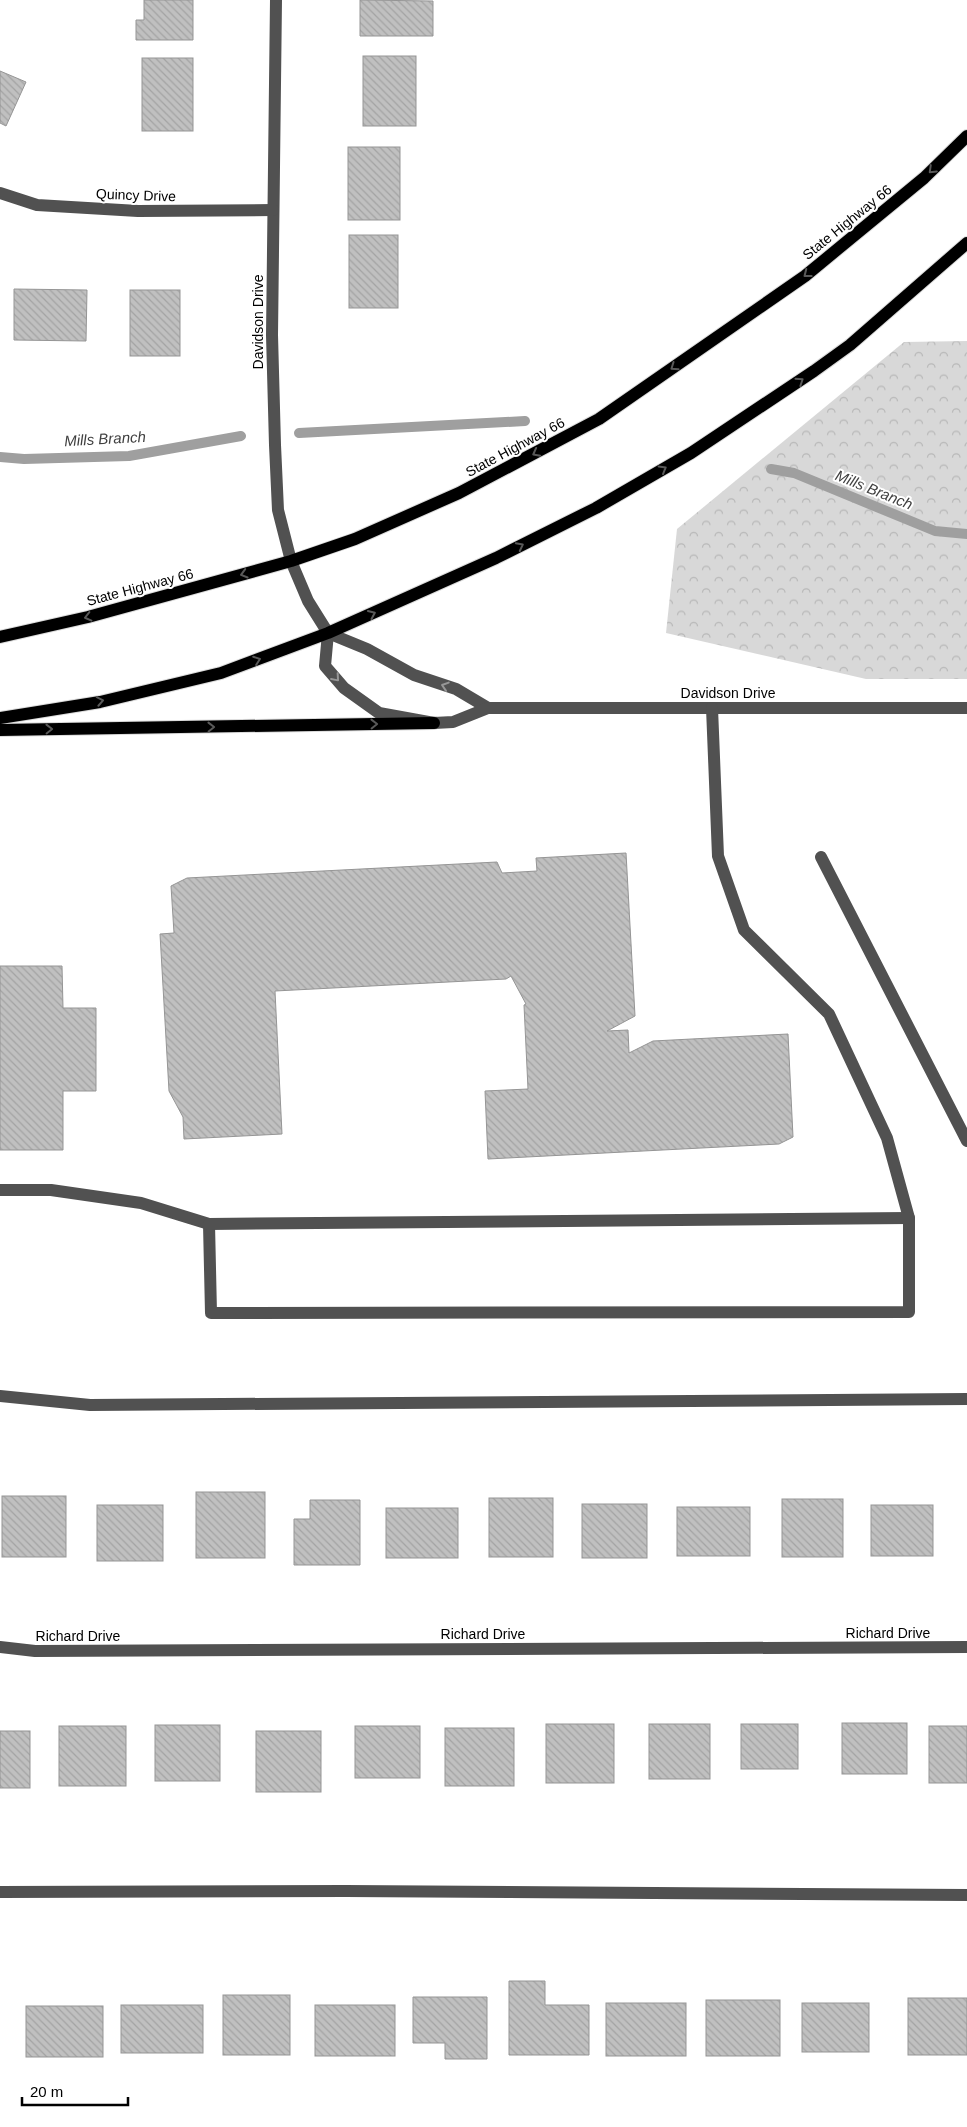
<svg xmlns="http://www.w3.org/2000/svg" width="967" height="2127" font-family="Arial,sans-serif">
  <defs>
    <pattern id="forest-crowns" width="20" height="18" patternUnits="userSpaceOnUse" patternTransform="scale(1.25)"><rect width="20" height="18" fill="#d8d8d8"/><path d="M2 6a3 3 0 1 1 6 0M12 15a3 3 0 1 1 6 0" fill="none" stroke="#b8b8b8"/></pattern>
    <pattern id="building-back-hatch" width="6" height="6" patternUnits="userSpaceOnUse" patternTransform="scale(1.25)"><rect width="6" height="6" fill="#c0c0c0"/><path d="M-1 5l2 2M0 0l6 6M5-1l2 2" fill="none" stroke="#a3a3a3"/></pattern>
  </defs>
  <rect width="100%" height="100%" fill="#fff"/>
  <path fill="url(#forest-crowns)" d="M967,341V679H866L666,633L677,529L904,342Z"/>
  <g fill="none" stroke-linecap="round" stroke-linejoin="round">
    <g stroke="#9f9f9f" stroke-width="10">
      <path d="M299,433L525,421"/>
      <path d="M0,457L24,459L129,456L241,436"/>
      <path d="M771,469L794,473L935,531L967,534"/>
    </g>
  </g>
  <g fill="url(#building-back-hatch)" stroke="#959595">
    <path d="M144,0H193V40H136V20H144Z"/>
    <path d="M360,0L433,1V36H360Z"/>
    <rect x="363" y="56" width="53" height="70"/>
    <rect x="142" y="58" width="51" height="73"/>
    <path d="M0,71L26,82L6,126L0,123Z"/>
    <rect x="348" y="147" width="52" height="73"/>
    <rect x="349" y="235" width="49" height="73"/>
    <path d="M14,289L87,290L86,341L14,340Z"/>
    <rect x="130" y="290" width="50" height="66"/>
    <path d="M626,853L635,1016L607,1031L628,1030L629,1053L653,1041L788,1034L793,1137L779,1144L488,1159L485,1091L528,1089L524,1005L526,1004L511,976L506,979L275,991L282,1134L184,1139L183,1117L169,1091L160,934L174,933L171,886L187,878L497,862L502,873L537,871L536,858Z"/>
    <path d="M0,966H62L63,1008H96V1091H63V1150H0Z"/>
    <rect x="196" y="1492" width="69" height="66"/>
    <rect x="2" y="1496" width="64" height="61"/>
    <rect x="489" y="1498" width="64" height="59"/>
    <rect x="782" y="1499" width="61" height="58"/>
    <path d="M310,1500H360V1565H294V1519H310Z"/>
    <rect x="582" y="1504" width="65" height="54"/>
    <rect x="97" y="1505" width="66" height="56"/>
    <rect x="871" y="1505" width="62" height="51"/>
    <rect x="677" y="1507" width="73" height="49"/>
    <rect x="386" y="1508" width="72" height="50"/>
    <rect x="842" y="1723" width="65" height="51"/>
    <rect x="546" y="1724" width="68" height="59"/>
    <rect x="649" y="1724" width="61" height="55"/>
    <rect x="741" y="1724" width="57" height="45"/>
    <rect x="155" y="1725" width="65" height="56"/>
    <rect x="59" y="1726" width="67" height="60"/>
    <rect x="355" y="1726" width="65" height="52"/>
    <rect x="929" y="1726" width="38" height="57"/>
    <rect x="445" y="1728" width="69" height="58"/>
    <rect x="0" y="1731" width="30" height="57"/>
    <rect x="256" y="1731" width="65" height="61"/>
    <path d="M509,1981H545V2005H589V2055H509Z"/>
    <rect x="223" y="1995" width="67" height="60"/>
    <path d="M413,1997H487V2059H445V2043H413Z"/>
    <rect x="908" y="1998" width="59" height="57"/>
    <rect x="706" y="2000" width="74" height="56"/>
    <rect x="606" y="2003" width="80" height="53"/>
    <rect x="802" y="2003" width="67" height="49"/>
    <rect x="121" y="2005" width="82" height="48"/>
    <rect x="315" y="2005" width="80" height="51"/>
    <rect x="26" y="2006" width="77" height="51"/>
  </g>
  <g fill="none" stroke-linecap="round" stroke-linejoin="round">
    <defs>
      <g id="major">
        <path d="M0,637L88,617L291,561L355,539L459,493L599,419L805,276L924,178L967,136"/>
        <path d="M0,718L100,702L221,673L328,633L496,558L596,508L691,453L814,371L850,345L967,243"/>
        <path d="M0,730L434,723"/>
      </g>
    </defs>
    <use href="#major" stroke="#dbdbdb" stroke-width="14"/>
    <g stroke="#515151" stroke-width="12">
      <path d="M276,0L272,335L275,445L278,510L291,561L308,601L328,633L367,649L414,675L456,689L488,708"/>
      <path d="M0,193L37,205L138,211L273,210"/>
      <path d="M328,633L325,666L344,688L379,713L434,723L453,722L488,708H967"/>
      <path d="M821,857L967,1141"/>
      <path d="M0,1190H51L141,1203L209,1224L211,1313L909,1312V1218L887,1138L829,1014L744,930L718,856L712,708"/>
      <path d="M209,1224L909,1218"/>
      <path d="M0,1396L90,1405L967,1399"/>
      <path d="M0,1647L35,1651L967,1647"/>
      <path d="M0,1892L345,1891L967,1895"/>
    </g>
    <use href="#major" stroke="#000" stroke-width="12"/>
  </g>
  <defs><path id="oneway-chevron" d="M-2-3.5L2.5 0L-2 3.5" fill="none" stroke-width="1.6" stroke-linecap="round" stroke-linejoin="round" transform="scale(1.25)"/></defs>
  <g stroke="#595959">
    <use href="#oneway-chevron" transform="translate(932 170) rotate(136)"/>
    <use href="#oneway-chevron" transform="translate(807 274) rotate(142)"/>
    <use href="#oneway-chevron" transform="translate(674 367) rotate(145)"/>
    <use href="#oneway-chevron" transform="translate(800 381) rotate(-34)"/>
    <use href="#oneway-chevron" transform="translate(536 453) rotate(152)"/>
    <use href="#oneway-chevron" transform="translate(663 469) rotate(-30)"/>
    <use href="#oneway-chevron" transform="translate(520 546) rotate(-27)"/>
    <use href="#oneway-chevron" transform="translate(244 574) rotate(164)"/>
    <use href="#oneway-chevron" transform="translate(372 614) rotate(-24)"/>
    <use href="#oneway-chevron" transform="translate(88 617) rotate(166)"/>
    <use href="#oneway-chevron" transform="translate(257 660) rotate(-20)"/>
    <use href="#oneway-chevron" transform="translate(100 701) rotate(-11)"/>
    <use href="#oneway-chevron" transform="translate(374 724) rotate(-1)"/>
    <use href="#oneway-chevron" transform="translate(211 727) rotate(-1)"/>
    <use href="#oneway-chevron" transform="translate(49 729) rotate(-1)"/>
  </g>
  <g stroke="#979797">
    <use href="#oneway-chevron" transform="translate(336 678) rotate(49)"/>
    <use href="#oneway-chevron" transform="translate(445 686) rotate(-162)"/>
  </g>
  <g text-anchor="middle" stroke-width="4" stroke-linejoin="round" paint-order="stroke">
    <g font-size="14" fill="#000" stroke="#fff">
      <text transform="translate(136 195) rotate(2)" y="5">Quincy Drive</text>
      <text transform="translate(847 222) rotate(-39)" y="5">State Highway 66</text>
      <text transform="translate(258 322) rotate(-90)" y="5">Davidson Drive</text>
      <text transform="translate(515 447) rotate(-28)" y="5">State Highway 66</text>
      <text transform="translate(140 587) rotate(-15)" y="5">State Highway 66</text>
      <text x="728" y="698">Davidson Drive</text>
      <text x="888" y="1638">Richard Drive</text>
      <text x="483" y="1639">Richard Drive</text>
      <text x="78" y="1641">Richard Drive</text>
    </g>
    <g font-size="15" font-style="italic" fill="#404040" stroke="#fff">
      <text transform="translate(105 439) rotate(-3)" y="5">Mills Branch</text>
      <text transform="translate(874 490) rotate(22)" y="5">Mills Branch</text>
    </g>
  </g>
  <path d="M22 2097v8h106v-8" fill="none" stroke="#000000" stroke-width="2.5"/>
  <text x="30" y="2097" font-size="15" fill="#000000" stroke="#ffffff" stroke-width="4" paint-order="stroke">20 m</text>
</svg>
